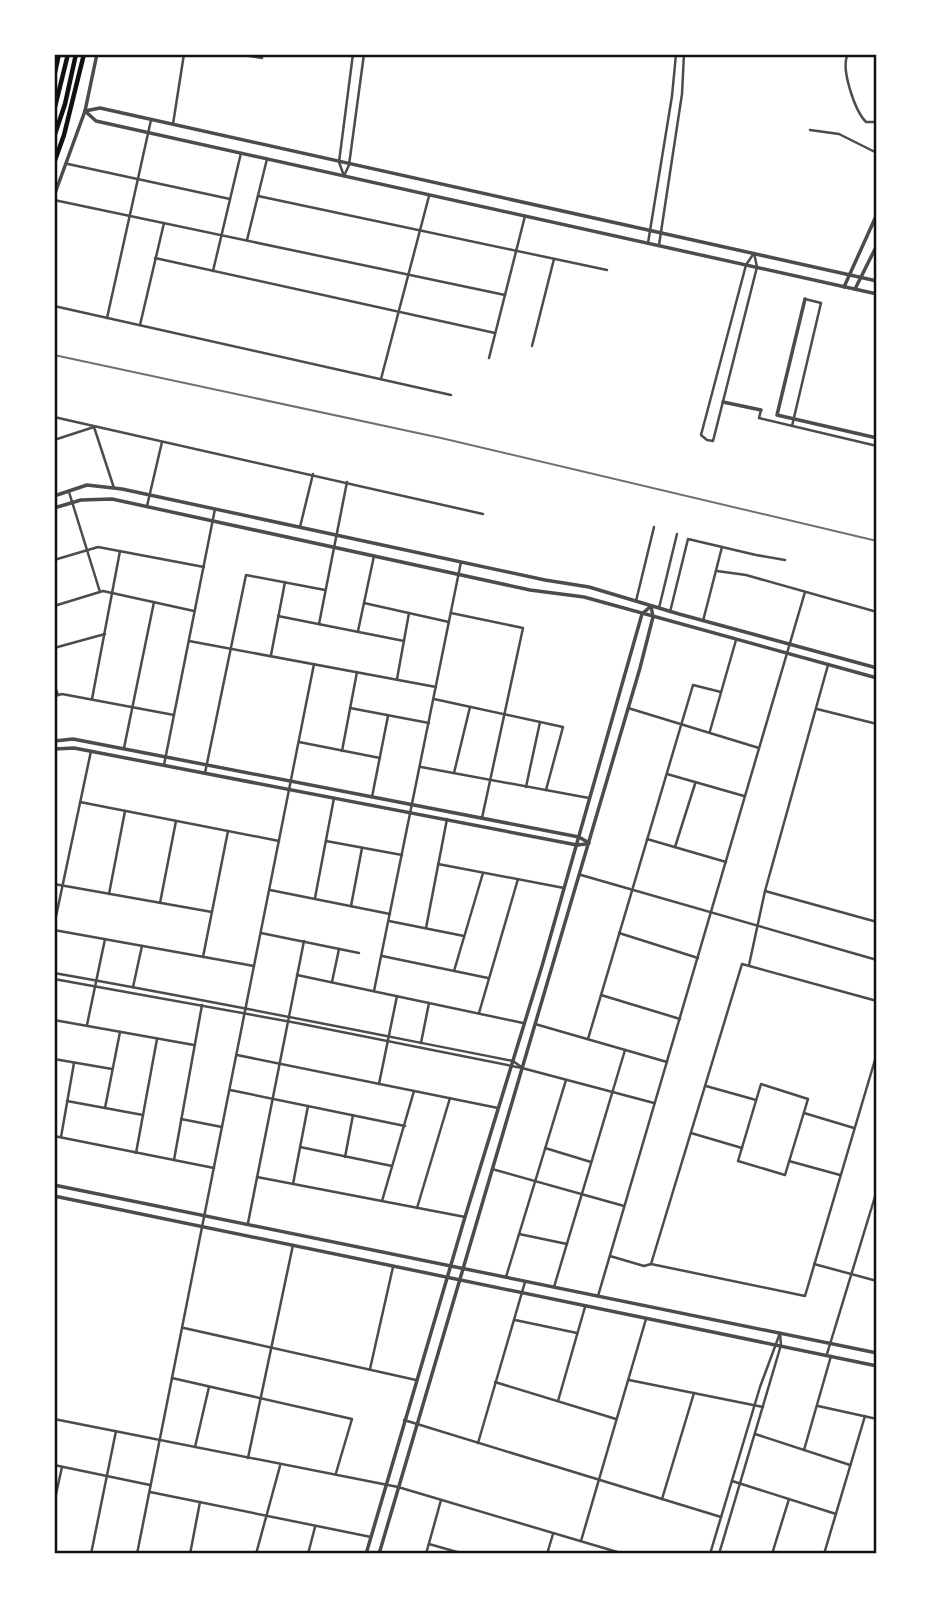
<svg xmlns="http://www.w3.org/2000/svg" width="931" height="1608" font-family="'DejaVu Sans',sans-serif">
  <rect width="100%" height="100%" fill="#fff"/>
  <g fill="none" stroke-linecap="round" stroke-linejoin="round">
    <g stroke="#4c4c4c" stroke-width="2.5">
      <path d="M235,54L262,58"/>
      <path d="M848,54C840,68 855,111 866,122H877"/>
      <path d="M173,124L184,54"/>
      <path d="M810,130L839,134L877,153"/>
      <path d="M68,164L230,199"/>
      <path d="M344,176L349,165L364,54"/>
      <path d="M344,176L339,162L353,54"/>
      <path d="M258,196L607,270"/>
      <path d="M54,200L505,295"/>
      <path d="M247,240L267,159"/>
      <path d="M648,243L672,96L676,54"/>
      <path d="M659,245L682,94L684,54"/>
      <path d="M754,253L757,267L713,441L707,440L701,435L746,265Z"/>
      <path d="M155,258L495,333"/>
      <path d="M213,271L241,153"/>
      <path d="M54,306L451,395"/>
      <path d="M107,318L151,120"/>
      <path d="M140,325L164,223"/>
      <path d="M532,346L554,259"/>
      <path d="M489,358L525,216"/>
      <path d="M381,379L429,196"/>
      <path d="M761,410L759,418L877,446"/>
      <path d="M54,417L483,514"/>
      <path d="M792,426L821,303L805,299"/>
      <path d="M54,440L94,427L114,488"/>
      <path d="M69,492L100,592"/>
      <path d="M147,506L162,442"/>
      <path d="M300,527L313,474"/>
      <path d="M54,560L98,547L204,567"/>
      <path d="M717,571L746,575L877,612"/>
      <path d="M636,601L654,527"/>
      <path d="M364,603L449,622"/>
      <path d="M54,606L103,591L194,611"/>
      <path d="M659,608L677,534"/>
      <path d="M670,612L688,539L756,555L785,560"/>
      <path d="M451,613L523,628L482,818"/>
      <path d="M278,616L404,641"/>
      <path d="M703,621L722,547"/>
      <path d="M319,624L347,482"/>
      <path d="M358,631L374,556"/>
      <path d="M189,641L436,687"/>
      <path d="M54,648L105,634"/>
      <path d="M271,655L285,582"/>
      <path d="M397,679L409,613"/>
      <path d="M54,684L58,695"/>
      <path d="M54,696L62,694L174,715"/>
      <path d="M92,699L120,551"/>
      <path d="M434,699L563,727L546,790"/>
      <path d="M350,708L429,723"/>
      <path d="M628,708L759,748"/>
      <path d="M817,709L877,724"/>
      <path d="M710,731L736,640"/>
      <path d="M299,742L380,758"/>
      <path d="M124,748L154,602"/>
      <path d="M342,751L357,672"/>
      <path d="M164,765L215,509"/>
      <path d="M421,767L589,798"/>
      <path d="M205,773L246,575L325,590"/>
      <path d="M454,773L470,707"/>
      <path d="M667,774L744,796"/>
      <path d="M526,787L540,722"/>
      <path d="M372,797L388,716"/>
      <path d="M80,802L279,841"/>
      <path d="M647,839L726,862"/>
      <path d="M326,841L402,855"/>
      <path d="M675,847L695,784"/>
      <path d="M438,864L564,888"/>
      <path d="M581,875L877,960"/>
      <path d="M54,884L212,912"/>
      <path d="M270,890L390,914"/>
      <path d="M765,891L877,922"/>
      <path d="M109,894L125,811"/>
      <path d="M315,898L334,798"/>
      <path d="M160,903L176,821"/>
      <path d="M351,906L362,848"/>
      <path d="M389,921L464,936"/>
      <path d="M54,926L91,751"/>
      <path d="M426,928L447,819"/>
      <path d="M54,930L254,966"/>
      <path d="M261,933L359,953"/>
      <path d="M619,933L698,958"/>
      <path d="M382,956L488,978"/>
      <path d="M203,957L228,831"/>
      <path d="M749,965L765,891L828,665"/>
      <path d="M454,971L483,873"/>
      <path d="M54,973C208,1000 360,1031 513,1061L520,1066"/>
      <path d="M297,975L523,1023"/>
      <path d="M54,979L297,1023L522,1068L654,1103"/>
      <path d="M332,982L339,949"/>
      <path d="M133,987L142,946"/>
      <path d="M374,991L461,562"/>
      <path d="M601,995L680,1019"/>
      <path d="M479,1013L518,879"/>
      <path d="M54,1020L194,1045"/>
      <path d="M535,1024L667,1062"/>
      <path d="M87,1025L105,939"/>
      <path d="M588,1039L693,685L721,692"/>
      <path d="M421,1043L429,1003"/>
      <path d="M237,1055L498,1108"/>
      <path d="M54,1059L112,1069"/>
      <path d="M379,1084L397,996"/>
      <path d="M761,1084L808,1099L785,1175L738,1161Z"/>
      <path d="M706,1086L756,1100"/>
      <path d="M230,1090L405,1126"/>
      <path d="M67,1101L143,1115"/>
      <path d="M105,1108L120,1032"/>
      <path d="M804,1113L854,1128"/>
      <path d="M181,1119L222,1127"/>
      <path d="M691,1133L742,1148"/>
      <path d="M54,1136L214,1168"/>
      <path d="M61,1137L74,1063"/>
      <path d="M300,1147L392,1166"/>
      <path d="M545,1148L591,1162"/>
      <path d="M136,1153L157,1039"/>
      <path d="M345,1157L353,1115"/>
      <path d="M174,1160L202,1005"/>
      <path d="M789,1161L840,1175"/>
      <path d="M492,1169L624,1206"/>
      <path d="M257,1177L465,1217"/>
      <path d="M293,1184L308,1106"/>
      <path d="M382,1201L414,1091"/>
      <path d="M417,1208L450,1098"/>
      <path d="M248,1223L304,941"/>
      <path d="M519,1234L567,1244"/>
      <path d="M610,1256L644,1266L651,1264L805,1296L877,1053"/>
      <path d="M651,1264L742,964L877,1001"/>
      <path d="M814,1264L877,1281"/>
      <path d="M506,1277L566,1080"/>
      <path d="M554,1287L625,1050"/>
      <path d="M598,1296L805,592"/>
      <path d="M515,1320L577,1333"/>
      <path d="M184,1328L416,1380"/>
      <path d="M827,1354L877,1190"/>
      <path d="M370,1369L393,1267"/>
      <path d="M172,1378L352,1419L336,1473"/>
      <path d="M629,1380L763,1407"/>
      <path d="M495,1382L616,1419"/>
      <path d="M558,1401L585,1307"/>
      <path d="M818,1406L877,1419"/>
      <path d="M54,1419L398,1487L624,1554"/>
      <path d="M404,1420L721,1517"/>
      <path d="M755,1434L850,1465"/>
      <path d="M478,1443L525,1282"/>
      <path d="M195,1447L209,1387"/>
      <path d="M804,1450L831,1356"/>
      <path d="M248,1458L293,1245"/>
      <path d="M54,1465L150,1485"/>
      <path d="M732,1481L836,1514"/>
      <path d="M150,1492L371,1537"/>
      <path d="M662,1499L694,1393"/>
      <path d="M54,1503L62,1467"/>
      <path d="M581,1541L646,1319"/>
      <path d="M429,1544L464,1554"/>
      <path d="M91,1554L116,1431"/>
      <path d="M137,1554L314,664"/>
      <path d="M190,1554L200,1502"/>
      <path d="M256,1554L280,1466"/>
      <path d="M308,1554L315,1527"/>
      <path d="M426,1554L441,1500"/>
      <path d="M547,1554L553,1534"/>
      <path d="M710,1554L760,1387L780,1333"/>
      <path d="M719,1554L781,1345L780,1333"/>
      <path d="M772,1554L789,1499"/>
      <path d="M824,1554L865,1416"/>
    </g>
    <g stroke="#4c4c4c" stroke-width="3.5">
      <path d="M85,111L96,121L877,294"/>
      <path d="M85,111L100,108L877,281"/>
      <path d="M54,196L85,111L97,54"/>
      <path d="M844,287L877,214"/>
      <path d="M855,289L877,245"/>
      <path d="M805,299L777,415L877,438"/>
      <path d="M723,402L761,410"/>
      <path d="M54,496L87,485L122,489L545,580L589,587L679,614L877,668"/>
      <path d="M54,508L81,500L112,499L530,590L584,597L877,678"/>
      <path d="M54,741L73,739L579,837L589,843"/>
      <path d="M54,749L74,748L577,845L586,844"/>
      <path d="M54,1185L877,1353"/>
      <path d="M54,1196L877,1366"/>
      <path d="M366,1554L465,1217L542,966L642,614L651,606"/>
      <path d="M379,1554L640,668L653,617L651,606"/>
    </g>
    <g stroke="#111" stroke-width="4.5">
      <path d="M54,77L59,54"/>
      <path d="M54,111L68,54"/>
      <path d="M54,137L65,104L76,54"/>
      <path d="M54,163L64,135L84,54"/>
    </g>
    <path stroke="#707070" stroke-width="2" d="M54,355L441,438L877,541"/>
  </g>
  <rect width="931" height="1608" fill="none" stroke="#ffffff" stroke-width="112"/>
  <rect x="56" y="56" width="819" height="1496" fill="none" stroke="#111" stroke-width="2.5"/>
</svg>
